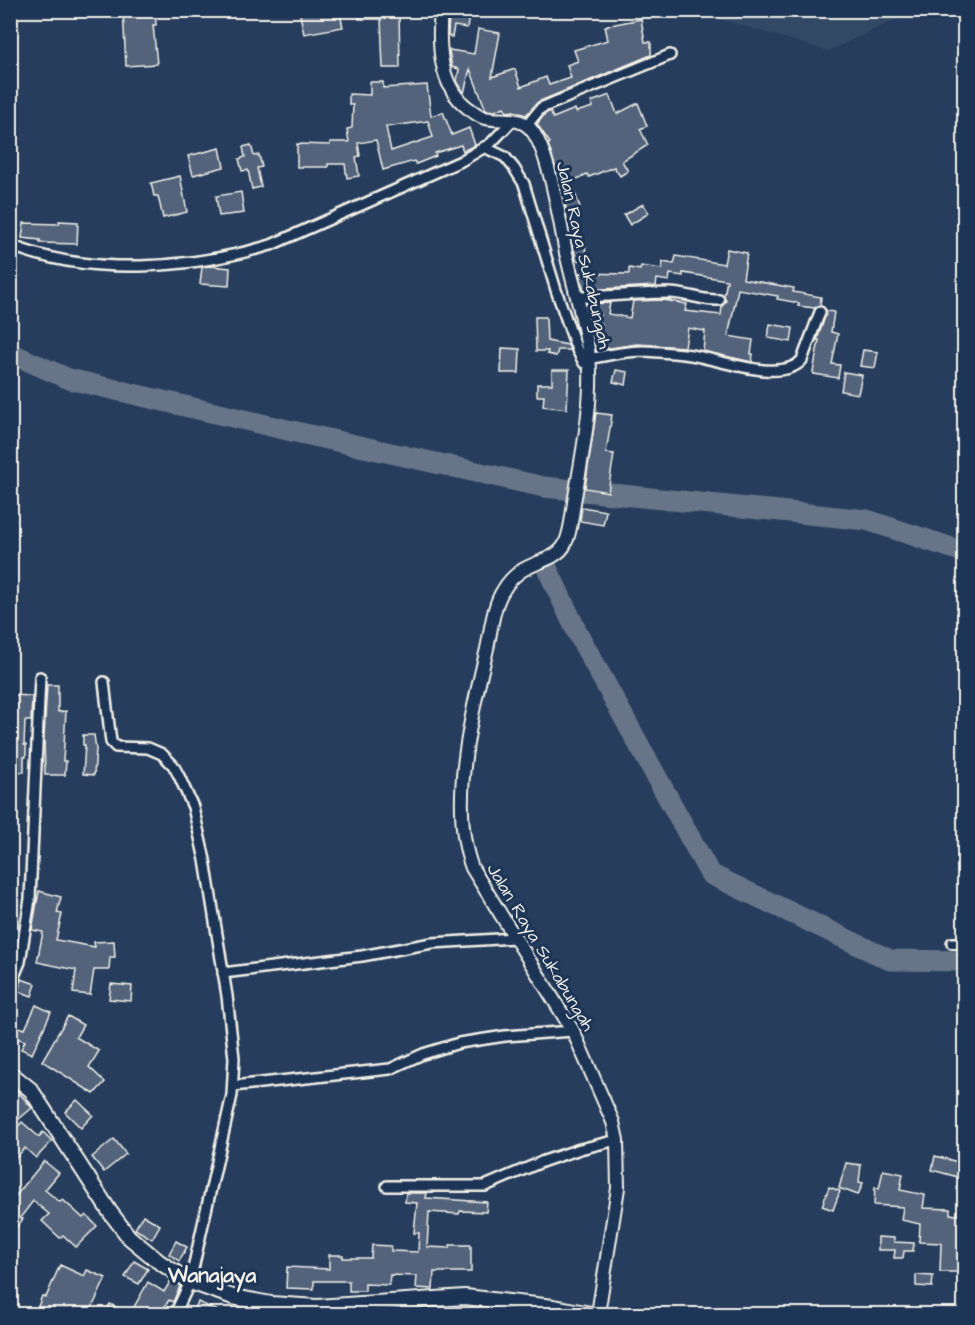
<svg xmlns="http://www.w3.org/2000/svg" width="975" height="1325" font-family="'Architects Daughter',sans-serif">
  <rect width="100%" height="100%" fill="#263d5d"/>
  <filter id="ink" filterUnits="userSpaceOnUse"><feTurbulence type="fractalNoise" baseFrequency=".0167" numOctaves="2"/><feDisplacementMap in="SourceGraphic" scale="12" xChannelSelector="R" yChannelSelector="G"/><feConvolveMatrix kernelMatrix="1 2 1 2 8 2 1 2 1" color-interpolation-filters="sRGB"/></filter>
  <g filter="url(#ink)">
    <path fill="#334966" d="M704,11H915L828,51L709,16Z"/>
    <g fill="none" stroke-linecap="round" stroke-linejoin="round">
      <g stroke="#677588" stroke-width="21">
        <path d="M10,353L69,379L296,432L544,487L867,520L964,552"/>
        <path d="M547,568L578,634L710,874L890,960L964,961"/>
      </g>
    </g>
    <g fill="#52647b" stroke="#f4f1e8" stroke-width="1.5" fill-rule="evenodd">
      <path d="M123,10H155L156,25H153L157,64L126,66Z"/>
      <path d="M299,10H339L343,27L304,34Z"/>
      <path d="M359,10H399L400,68H383L381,19H359Z"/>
      <path d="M449,10H470L467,28L454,26L452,37L448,36Z"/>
      <path d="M641,19L645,42H651V55L538,102L526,115L514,111L507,112L504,107L495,111L486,110L470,69L464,93L457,81L459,69L452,67L451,62L449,50L474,54L478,29L500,33L492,77L515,69L521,87L546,77L549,85L571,78L567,65L578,61L574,50L608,40L605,26Z"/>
      <path d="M370,82H383V88L427,85L431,116L443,112L452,135L469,128L475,145L463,151L461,145L435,153L436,156L416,164L414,161L383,170L376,140L358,143L360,156L356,157L359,176L347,178L345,164H328V167H297V144L330,145V142H349L347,129L352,128L353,105H349V94L370,95ZM428,121L433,137L391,151L386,127Z"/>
      <path d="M610,95L617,114L638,103L647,126L640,129L648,145L622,161L628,171L620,176L614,167L589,177L587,174L571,182L580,207L567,212L563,194L564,193L548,144L550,143L537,124L545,114L550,111L553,118L575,109L576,112L593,107L591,102Z"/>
      <path d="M251,145L254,156L259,155L262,167L257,168L261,187L252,189L248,170L242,171L239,159L245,157L243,147Z"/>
      <path d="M220,148L224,167L193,175L188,156Z"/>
      <path d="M180,176L187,212L163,218L158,196H154L151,183Z"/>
      <path d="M241,192L244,213L219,216L216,196Z"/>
      <path d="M643,204L649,213L630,225L624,215Z"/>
      <path d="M59,221L78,222L77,244L40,243V240L22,238L24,223L59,224Z"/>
      <path d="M573,243L586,245L584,261L576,260Z"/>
      <path d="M727,249L747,253L743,279L794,288L793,292L821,297L820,305L815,308L798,306L799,303L777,299L778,296L738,289L728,336L753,340L751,354H753L752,362L703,351L705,331L688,328L685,347L637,344L597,350L602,324H598L600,314L589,313L587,304L610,303L608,314L630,318L633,301L663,300L687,304L685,311L721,315L722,306L726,301L724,296L727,280L683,273V276L670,274L669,281L657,279L656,286L584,290L579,273L629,274V268L640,270L641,266L662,269L663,262L674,264L676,256L724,264Z"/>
      <path d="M211,266L230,268L229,286L200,284L202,267Z"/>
      <path d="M827,311L834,312L831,332L838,334L832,364L840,365L838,378L814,374L813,372L819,340H817Z"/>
      <path d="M535,317H546L547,341L568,345L570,350H558L556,356L547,354L548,351H536Z"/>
      <path d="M770,324L793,328L791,342L768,338Z"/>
      <path d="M502,348L520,349L519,373H501Z"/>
      <path d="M863,350L878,352L875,368L860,366Z"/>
      <path d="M552,370H569L567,409L543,406L544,396H537V384H552Z"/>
      <path d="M616,370L628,372L626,385L613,382Z"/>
      <path d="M844,372L862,375L858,394L841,391Z"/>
      <path d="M596,413L612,415L606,453L614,454L608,492L585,488Z"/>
      <path d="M582,507L606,511L603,525L580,521Z"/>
      <path d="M47,685H58V712L66,711L63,761H66L65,775H45L44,738Z"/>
      <path d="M10,695L32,696L31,721H25L24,745H26V757H24V772L10,771Z"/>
      <path d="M83,735H94L96,749L94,775L83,774L85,745H83Z"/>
      <path d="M39,891L61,897L57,913L62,914L56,940L95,947L94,942L114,941L115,957H110L109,970H94L90,995L73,993L76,970L37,962L43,932L32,930Z"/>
      <path d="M21,979L36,984L32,996L18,991Z"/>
      <path d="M111,984L132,986L131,1001L109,999Z"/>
      <path d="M36,1005L51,1012L32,1054L21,1049L25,1041L10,1036V1024L25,1029Z"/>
      <path d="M68,1016L83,1025L76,1037L99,1051L89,1067L105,1082L94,1094L42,1061Z"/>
      <path d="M17,1090L32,1108L19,1119L10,1109V1095Z"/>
      <path d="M77,1100L93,1115L81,1128L65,1112Z"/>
      <path d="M22,1122L39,1137L43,1132L52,1141L36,1158L25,1148L10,1164V1135Z"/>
      <path d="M114,1139L126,1154L104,1172L92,1157Z"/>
      <path d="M935,1156L962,1163L958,1177L932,1170Z"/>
      <path d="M44,1161L59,1173L45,1190L60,1202L63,1200L83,1218L86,1215L97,1226L76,1247L63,1235L60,1238L42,1221L49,1214L33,1201L20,1218L23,1219L10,1236V1203Z"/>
      <path d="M846,1163L861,1165L859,1182L863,1183L858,1195L839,1188Z"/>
      <path d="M883,1170L903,1174L900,1190L925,1195L923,1208L950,1209V1214L964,1216V1272H940L941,1243L919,1242L920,1224L901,1220L903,1207L874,1205L875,1187L879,1189Z"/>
      <path d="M829,1187L840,1191L833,1210L822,1206Z"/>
      <path d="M406,1193H427L426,1198L487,1202L486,1212L460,1211L459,1214L429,1212L427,1247L450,1248V1245H471V1272H434L433,1289L416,1288L417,1276L390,1275L389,1285L365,1284V1291H349V1281H314V1289L286,1288L287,1267L329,1269V1255H343V1258H371L372,1245L391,1246V1251L418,1252L419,1233H414L417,1203L405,1202Z"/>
      <path d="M143,1215L160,1225L152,1239L135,1229Z"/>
      <path d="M878,1237L894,1238V1242L914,1243L913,1251H904L903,1258H894L895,1250H878Z"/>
      <path d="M176,1241L187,1247L179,1261L169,1254Z"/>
      <path d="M134,1261L148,1269L139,1284L125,1277Z"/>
      <path d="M60,1265L84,1276L87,1270L106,1278L89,1314H76L65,1310L63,1314H41L36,1312L42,1296L46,1297Z"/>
      <path d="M916,1275L933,1276L932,1287L916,1286Z"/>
      <path d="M171,1280L180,1286L173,1302L169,1300L160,1314H104L110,1304L130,1314L148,1282L164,1292Z"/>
      <path d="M198,1302L225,1314H192Z"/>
      <path d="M239,1307L265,1312L264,1314H237Z"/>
      <path d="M445,1307H456L455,1314H444Z"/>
    </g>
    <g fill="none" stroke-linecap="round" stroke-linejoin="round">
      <defs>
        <g id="minor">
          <path d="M527,125L541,108L670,55"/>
          <path d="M484,147L505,157L514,168L524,184L556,290L577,350L584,363L590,365"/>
          <path d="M10,245C89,277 191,269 271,245L461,161L490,144L513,120"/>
          <path d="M576,297C607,297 638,293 669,293C687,293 702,301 719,300"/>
          <path d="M589,359C607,355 626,351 644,351C659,352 676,353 691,355C717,359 782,384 802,360L820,312"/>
          <path d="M104,682L111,742L116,747L148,748L162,754L173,765L179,776L193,807L205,860L227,996L234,1058L232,1095L190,1282L175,1314"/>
          <path d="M952,943H964"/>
          <path d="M223,973L362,956L432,943L515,938"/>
          <path d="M10,986L20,962L30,899L40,677"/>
          <path d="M233,1086L390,1069L423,1054L459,1043L505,1036L573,1031"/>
          <path d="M387,1186H485L544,1161L580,1149L617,1140"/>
        </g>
        <path id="tertiary" d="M441,10C438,45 439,86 468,108C474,112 478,116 485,118C503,122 522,115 533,132C550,156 560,223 566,253C574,288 585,322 589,357C594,397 582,456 575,497C572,511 572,530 565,544C558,559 534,562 521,571C514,576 508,582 504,589C493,605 491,630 487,649C472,712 448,805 472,868L573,1031L613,1122L617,1140L618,1188L598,1314"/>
        <path id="secondary" d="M10,1073L31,1090L110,1212L129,1237L158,1261L190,1282L233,1297L271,1304L317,1307L465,1297L553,1307L591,1314"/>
      </defs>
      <use href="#minor" stroke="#f4f1e8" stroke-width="14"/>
      <use href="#tertiary" stroke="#f4f1e8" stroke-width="16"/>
      <use href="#secondary" stroke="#f4f1e8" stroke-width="18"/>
      <use href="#minor" stroke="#1d3557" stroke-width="9"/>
      <use href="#tertiary" stroke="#1d3557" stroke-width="12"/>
      <use href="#secondary" stroke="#1d3557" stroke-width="14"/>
    </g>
  </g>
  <g text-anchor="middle" stroke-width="6" stroke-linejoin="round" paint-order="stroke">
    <g font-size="18" fill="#f4f1e8" stroke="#1d3557">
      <text transform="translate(584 255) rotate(77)" y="6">Jalan Raya Sukabungah</text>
      <text transform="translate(541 947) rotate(59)" y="6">Jalan Raya Sukabungah</text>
    </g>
    <g font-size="21" font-weight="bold" fill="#f4f1e8" stroke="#1d3557">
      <text x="212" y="1282">Wanajaya</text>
    </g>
  </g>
  <rect width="975" height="1325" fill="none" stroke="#1d3557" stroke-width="36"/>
  <rect x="18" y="18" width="939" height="1289" fill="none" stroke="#f4f1e8" stroke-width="2" filter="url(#ink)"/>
</svg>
